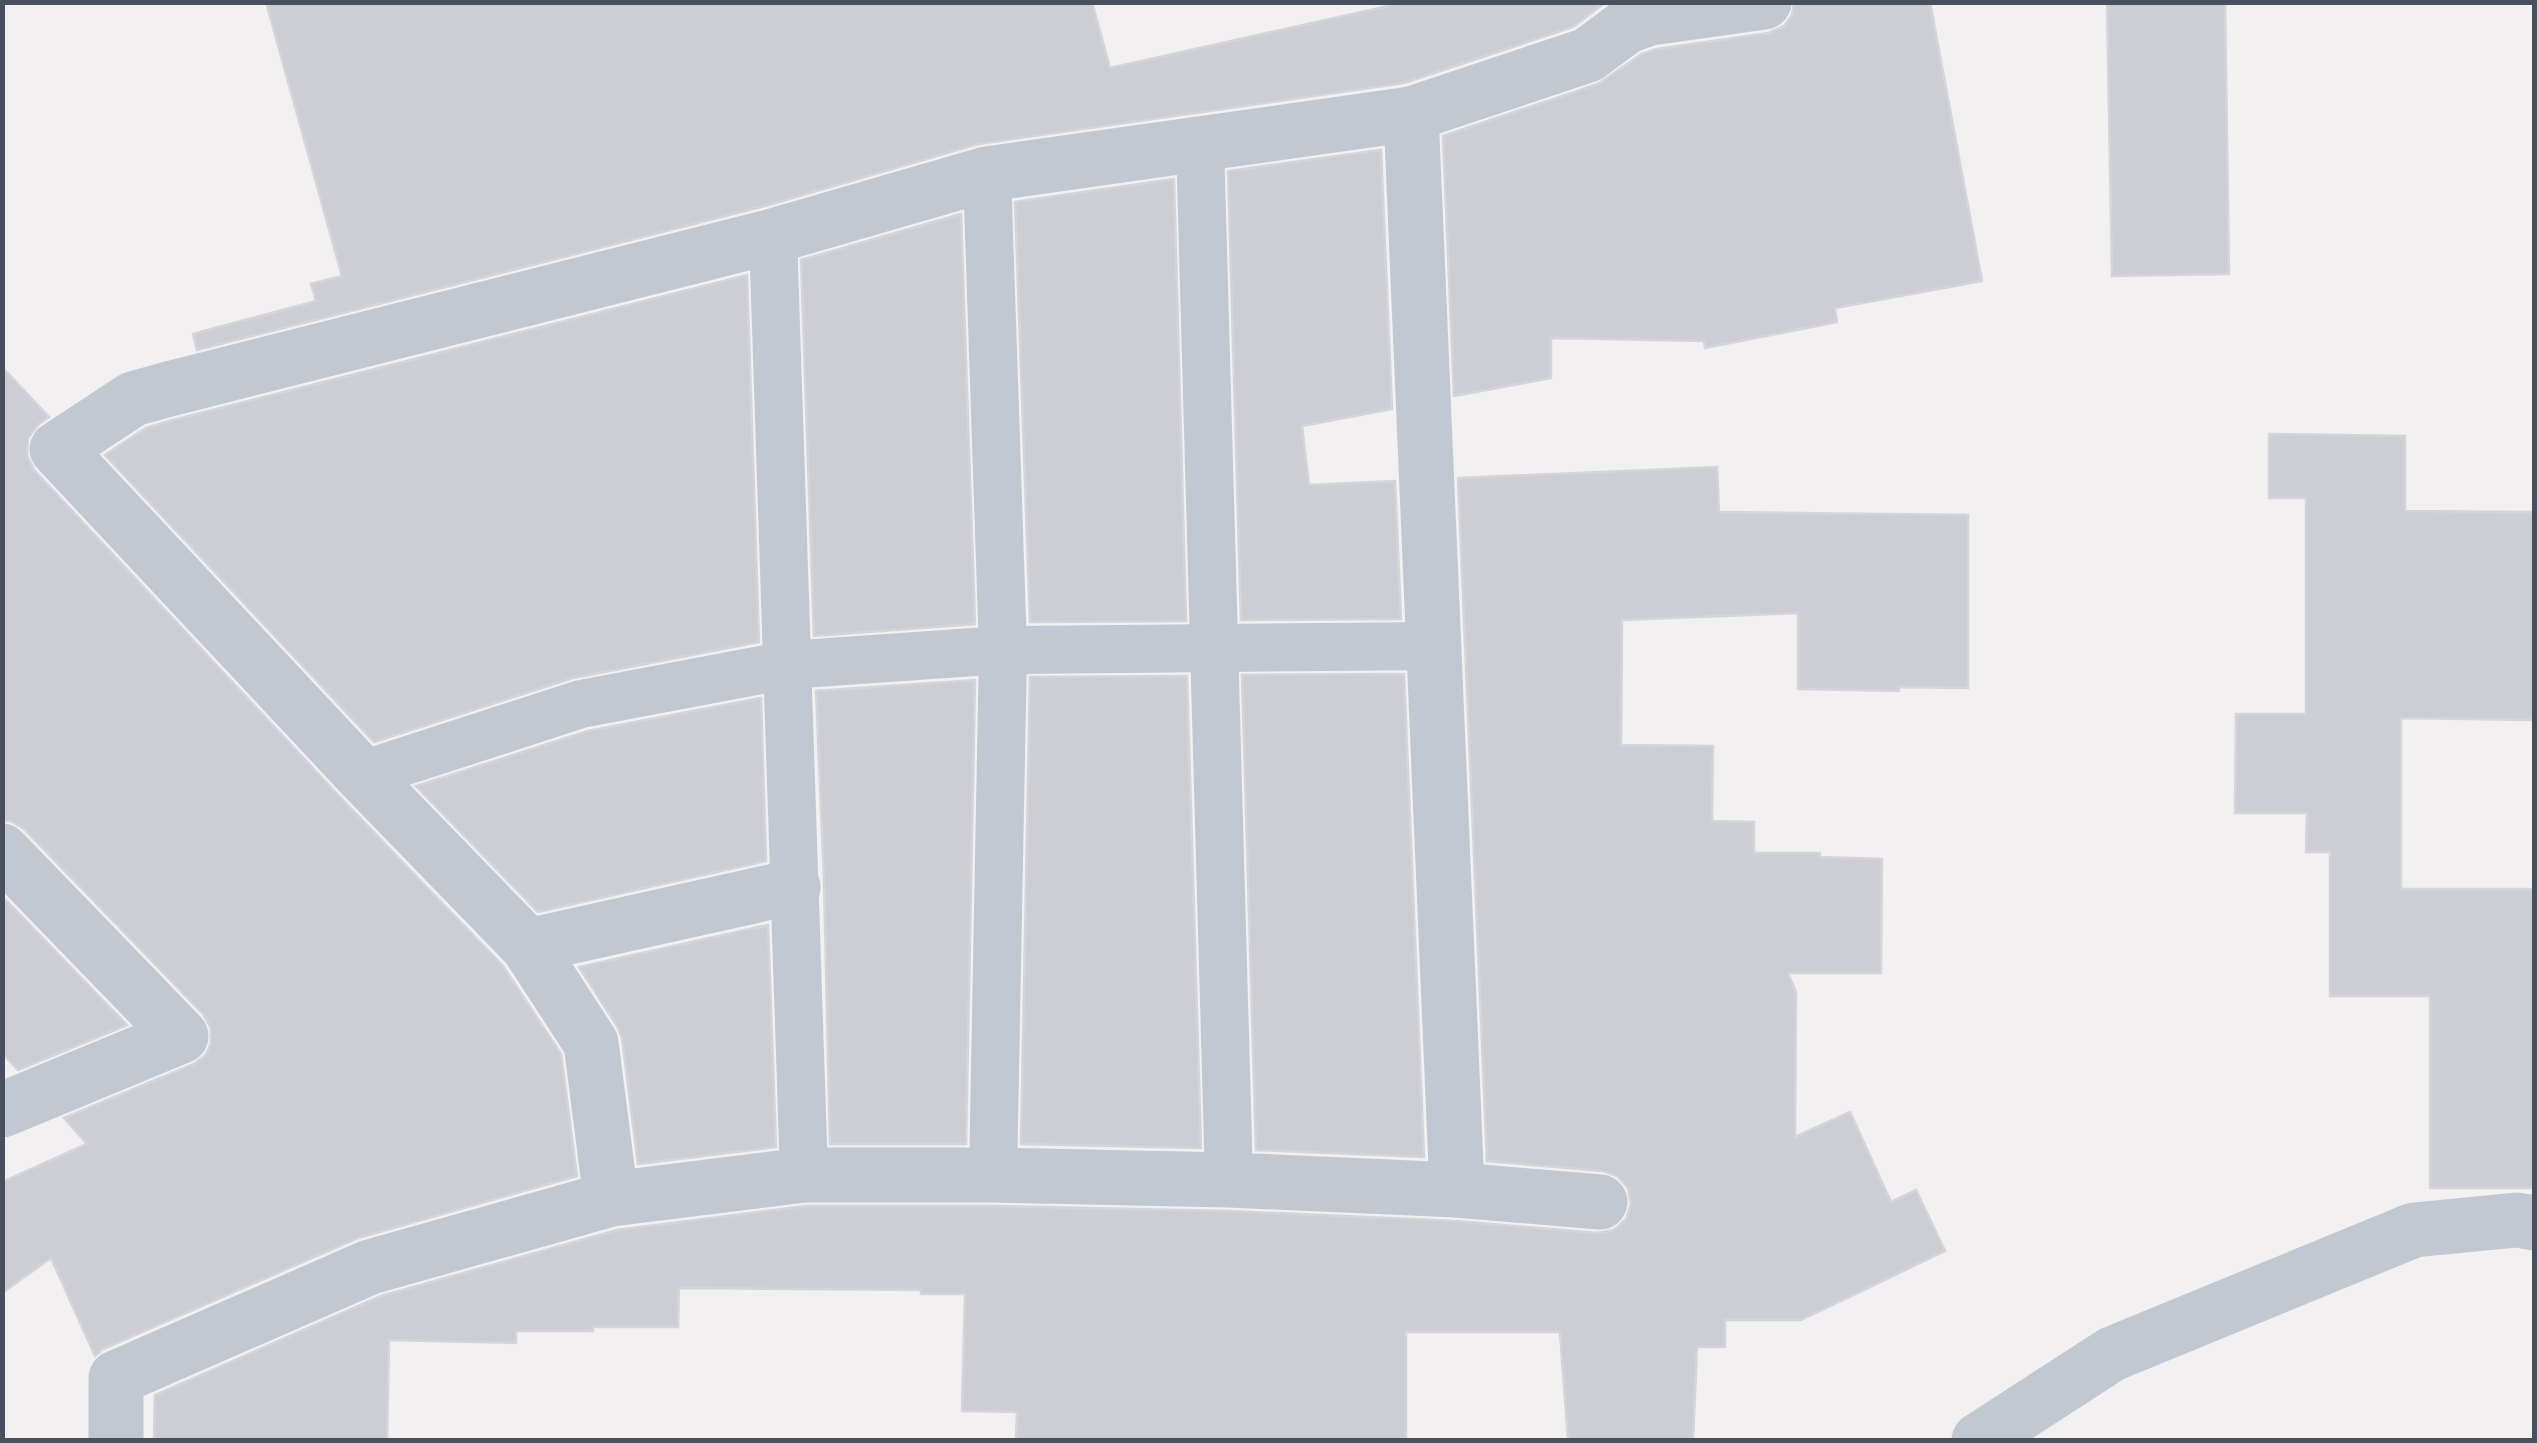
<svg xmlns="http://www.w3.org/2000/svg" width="2537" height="1443" font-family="'Source Sans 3',sans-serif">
  <rect width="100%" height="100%" fill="#f2f0f0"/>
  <g fill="#cdced4" stroke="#d4d5db" stroke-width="2.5">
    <path d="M266,2H1092L1110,68L1406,2H1606L1573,27L1404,83L978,144L765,206L197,350L193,334L316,301L311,284L342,276Z"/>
    <path d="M1794,2H1930L1982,281L1835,308L1837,322L1705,348L1704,341L1551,338V378L1454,396L1443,136L1598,84L1642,54L1657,49L1769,33L1784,26L1792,15Z"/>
    <path d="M2107,2H2225L2229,274L2112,276Z"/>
    <path d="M1381,150L1392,409L1302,426L1309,485L1395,481L1401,619L1241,620L1228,171Z"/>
    <path d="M1174,179L1186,621L1030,622L1015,202Z"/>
    <path d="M961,214L975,624L814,636L801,260Z"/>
    <path d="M747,275L759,642L573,678L374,742L105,455L146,428L173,420Z"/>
    <path d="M2,367L49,417L39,424L28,438L27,455L34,470L340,797L503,966L561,1054L577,1176L358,1238L103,1349L95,1356L51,1258L2,1293V1182L87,1144L64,1118L194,1064L206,1055L211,1043V1028L203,1014L24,829L11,821H2Z"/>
    <path d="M2269,434L2405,436V511L2534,512V720L2401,718V889H2534V1188H2430V996H2330V852H2306L2307,813H2235L2236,714H2306V498H2269Z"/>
    <path d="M1717,467L1719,512L1968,515V688L1899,687V691L1798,689V613L1622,620L1621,745L1713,746L1712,821L1754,822V853H1820V857L1882,859L1881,973H1788L1796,992L1795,1137L1850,1112L1891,1202L1916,1190L1945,1251L1801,1320H1725V1347H1697L1693,1440H1568L1560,1332H1406V1440H1016L1017,1412L962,1411L965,1294H921V1290L679,1288L678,1327H593V1331H516V1343L389,1340L387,1440H154L155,1395L381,1296L617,1230L806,1206H993L1228,1211L1455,1221L1597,1233L1614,1230L1626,1219L1631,1204L1628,1188L1617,1176L1603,1171L1487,1161L1458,478Z"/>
    <path d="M1404,674L1424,1157L1256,1150L1242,675Z"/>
    <path d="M1187,676L1201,1148L1021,1144L1030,677Z"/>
    <path d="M975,680L966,1144H830L824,881L816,691Z"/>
    <path d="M761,698L766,861L538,912L416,786L588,731Z"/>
    <path d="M2,896L127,1025L18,1070L2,1053Z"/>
    <path d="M768,925L776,1147L638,1164L622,1038L617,1026L579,967Z"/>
  </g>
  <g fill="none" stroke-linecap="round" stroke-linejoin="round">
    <g stroke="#c1c8d1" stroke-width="48">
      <path d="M1200,143L1229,1180"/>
      <path d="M987,174L1003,650L993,1175"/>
      <path d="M773,236L804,1175"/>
      <path d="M362,775L581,704L787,665L1003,650L1435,646"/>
    </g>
    <g stroke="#c1c8d1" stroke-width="55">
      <path d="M1411,114L1457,1190"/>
      <path d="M2,851L181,1036L2,1110"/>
      <path d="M528,946L793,887"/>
      <path d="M611,1199L591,1043L528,946L362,775L57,449L133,399L165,390L773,236L987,174L1411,114L1588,55L1627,26L1650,18L1764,2"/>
      <path d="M116,1440V1378L370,1267L611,1199L804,1175H993L1229,1180L1457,1190L1600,1202"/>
      <path d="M1979,1440L2112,1354L2414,1230L2517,1220L2534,1223"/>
    </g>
  </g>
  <rect width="2537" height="1443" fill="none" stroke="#48505d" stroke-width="10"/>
</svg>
